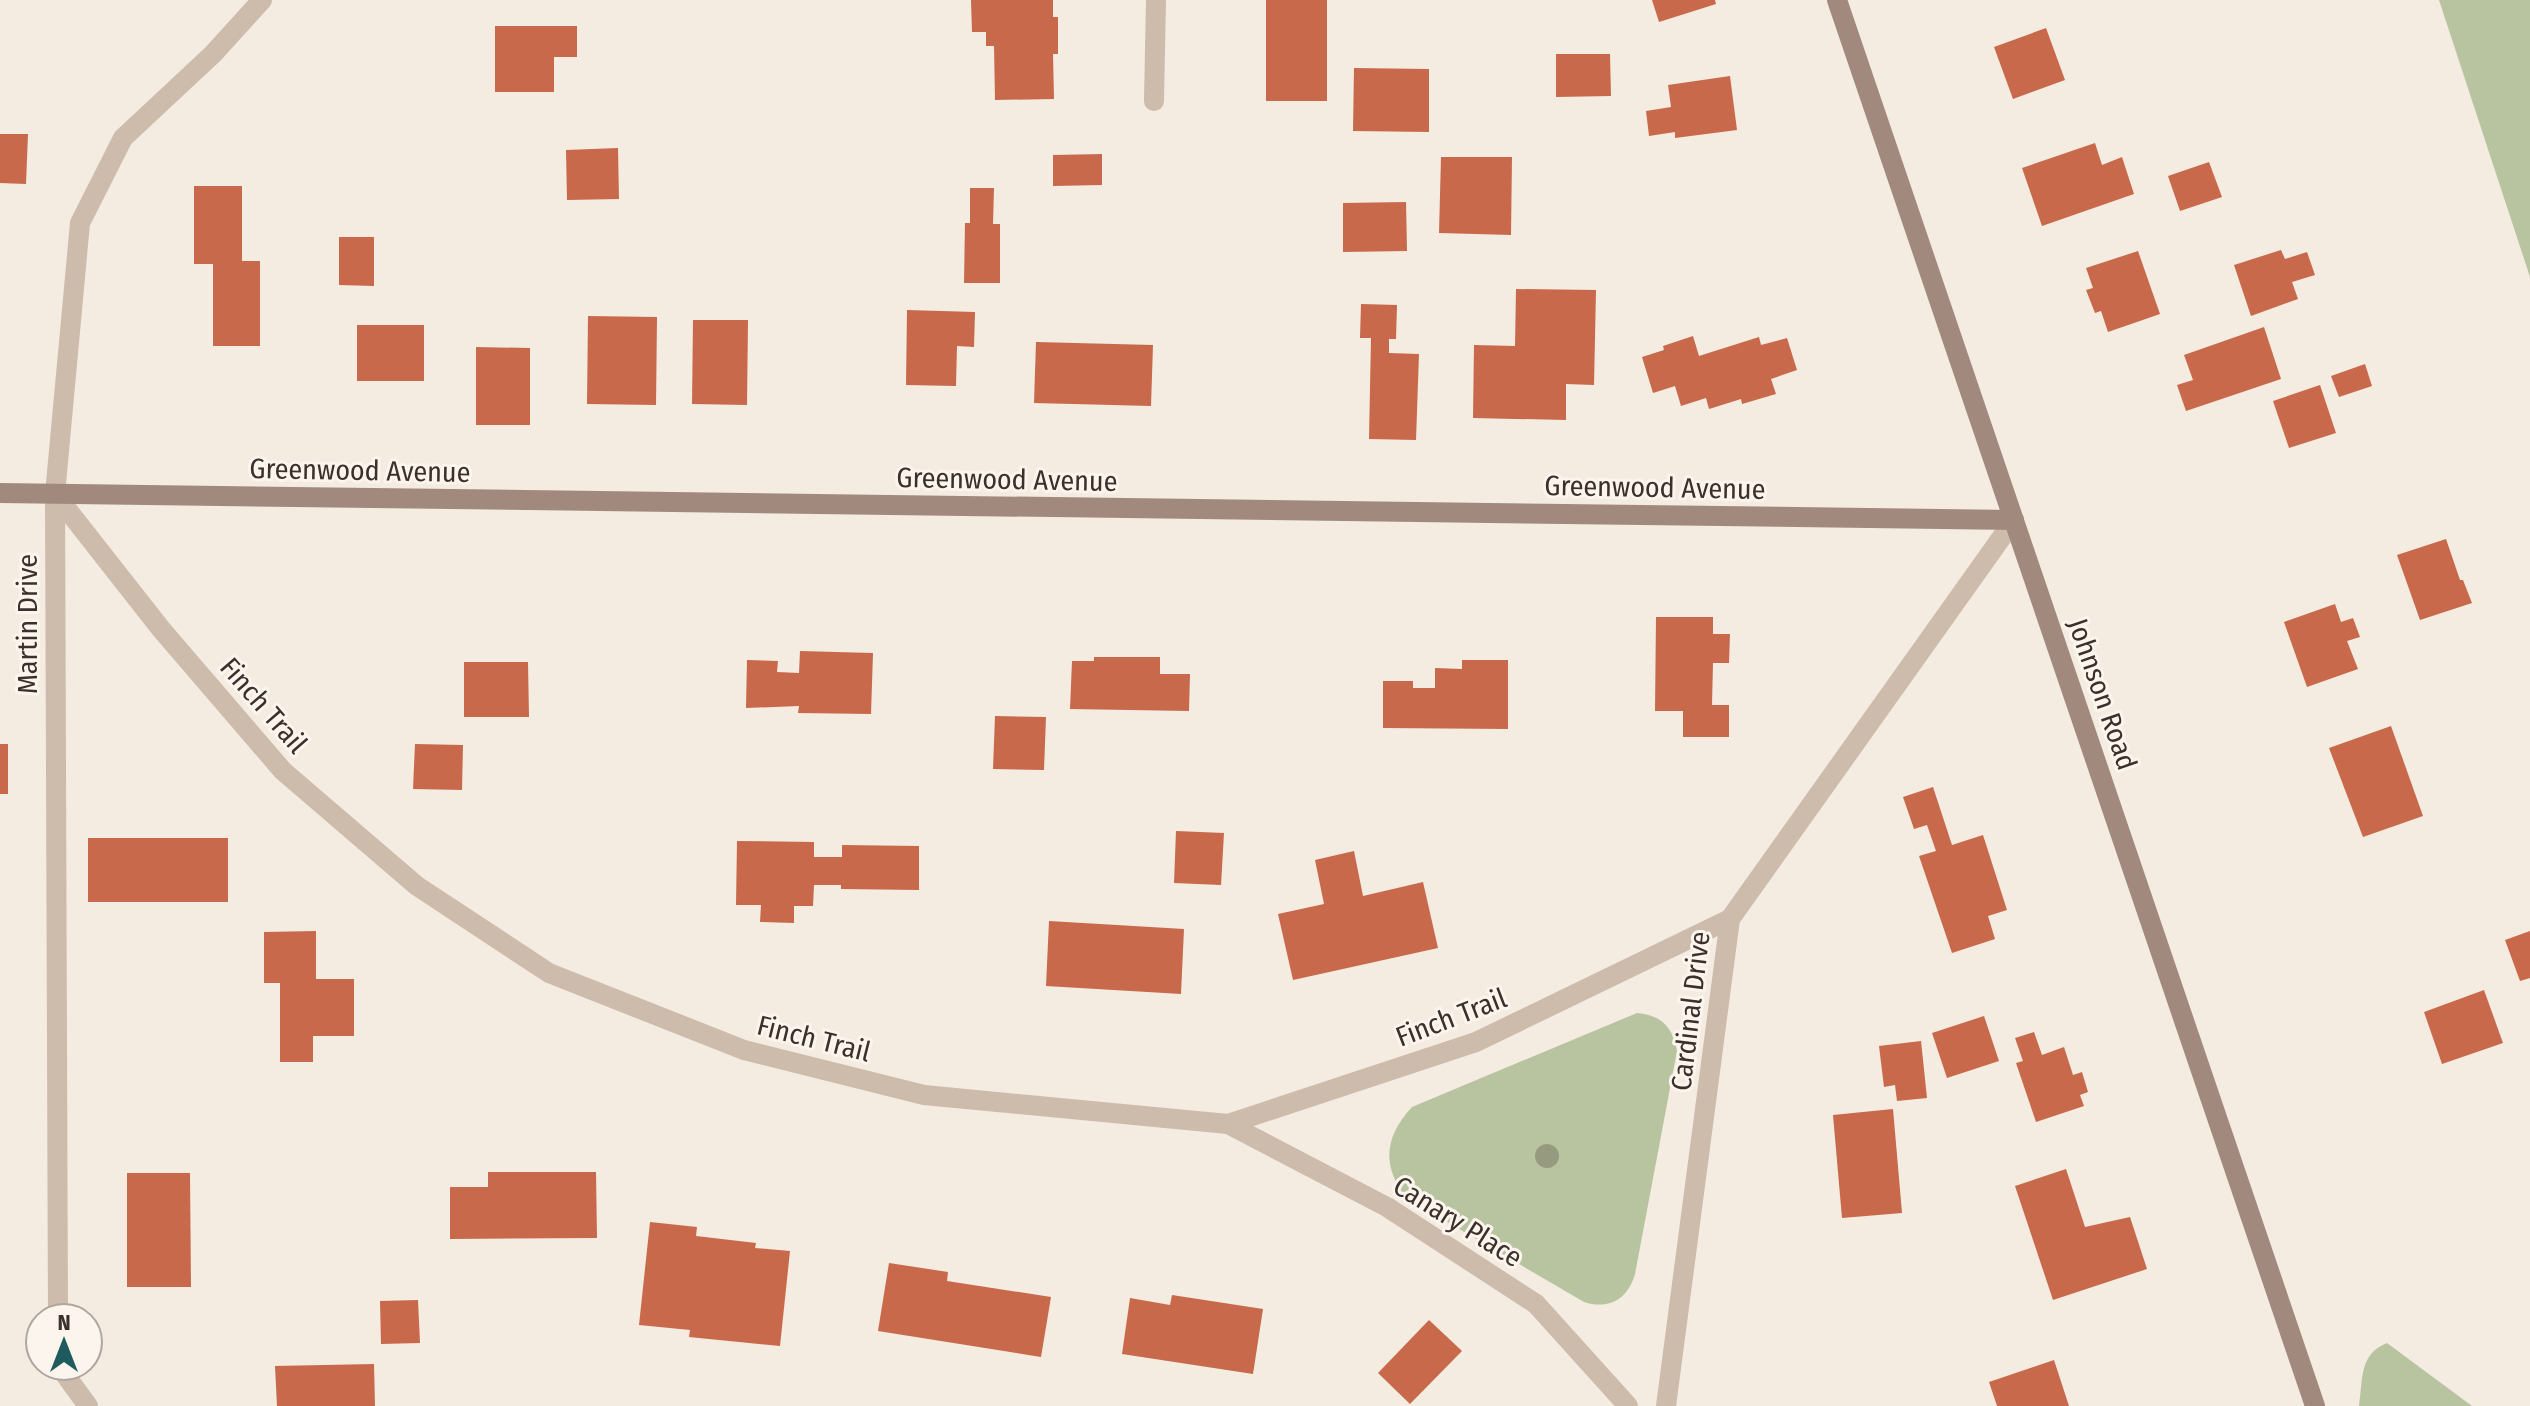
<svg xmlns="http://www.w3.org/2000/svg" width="2530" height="1406" font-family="'Fira Sans Condensed',sans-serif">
  <rect width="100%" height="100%" fill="#f4ebe1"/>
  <g fill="#b8c4a0">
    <path d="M2439,0H2530V277Z"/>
    <path d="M1637,1013C1661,1015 1673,1027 1677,1051L1635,1274C1628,1299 1609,1310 1584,1302L1406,1198C1381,1165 1385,1136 1412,1107Z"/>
    <path d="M2387,1343L2472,1406H2359C2363,1379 2359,1354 2387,1343Z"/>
  </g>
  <g fill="#c8694b">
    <path d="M971,0H1053V17H1058V54H1053L1054,99L995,100L994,46H986V32H972Z"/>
    <rect x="1266" y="0" width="61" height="101"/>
    <path d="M1652,0H1715L1716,4L1659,22Z"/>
    <path d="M495,26H577V57H554V92H495Z"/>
    <path d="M2046,28L2065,80L2013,99L1994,47Z"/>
    <path d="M1556,54H1610L1611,96L1556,97Z"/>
    <path d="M1354,68L1429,69V132L1353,131Z"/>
    <path d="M1730,76L1737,130L1675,138V132L1649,136L1646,111L1671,107L1668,85Z"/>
    <path d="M0,134H28L26,184L0,183Z"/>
    <path d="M2095,143L2102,165L2122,157L2134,194L2042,226L2022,168Z"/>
    <path d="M618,148L619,199L567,200L566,150Z"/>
    <path d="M1102,154V185L1053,186V155Z"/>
    <path d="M1441,157H1512L1511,235L1439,233Z"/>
    <path d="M2209,162L2222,197L2180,211L2168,176Z"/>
    <path d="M194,186H242V261H260V346H213V264H194Z"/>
    <path d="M970,188H994L993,224H1000V283H964L965,223H970Z"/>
    <path d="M1406,202L1407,251L1343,252V203Z"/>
    <path d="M339,237H374V286L339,285Z"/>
    <path d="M2281,250L2285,259L2307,252L2315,275L2292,282L2298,299L2251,316L2234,265Z"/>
    <path d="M2138,251L2160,314L2108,332L2101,311L2095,313L2086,290L2093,288L2086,268Z"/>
    <path d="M1516,289L1596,290L1594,385L1566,384V420L1473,418L1474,345L1515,346Z"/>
    <path d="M1361,304L1397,305L1396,339H1389V353L1419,354L1416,440L1369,439L1371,338H1360Z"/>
    <path d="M907,310L975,312L974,347L957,346L956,386L906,385Z"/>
    <path d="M588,316L657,317L656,405L587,404Z"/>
    <path d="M693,320H748L747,405L692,404Z"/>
    <rect x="357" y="325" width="67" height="56"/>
    <path d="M2264,327L2281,379L2186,411L2177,385L2193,380L2184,355Z"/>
    <path d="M1693,336L1699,356L1759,337L1761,345L1787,338L1797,370L1771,379L1776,394L1742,404L1741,399L1709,409L1706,398L1681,406L1675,386L1653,393L1642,357L1664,350L1663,346Z"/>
    <path d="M1036,342L1153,345L1151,406L1034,403Z"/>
    <path d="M476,347L530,348V425H476Z"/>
    <path d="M2365,364L2372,386L2339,397L2331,376Z"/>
    <path d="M2320,385L2336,433L2289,448L2273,401Z"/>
    <path d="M2446,539L2460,580H2463L2472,603L2420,620L2397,555Z"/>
    <path d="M2335,604L2341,622L2353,618L2360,637L2347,641L2358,669L2307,687L2284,622Z"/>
    <path d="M1656,617H1713V634H1730L1729,663H1713L1712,705H1729V737H1683V711H1655Z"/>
    <path d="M800,651L873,653L871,714L798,713L799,706L746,708L747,660L778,661L777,672L799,673Z"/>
    <path d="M1094,657H1160V674H1190L1189,711L1070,709L1072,661H1094Z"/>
    <path d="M1462,660H1508V729L1383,728V681H1413V688H1435V668L1462,669Z"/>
    <path d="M464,662H528L529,717H464Z"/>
    <path d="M995,716L1046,717L1044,770L993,769Z"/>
    <path d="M2391,726L2423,816L2363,837L2329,748Z"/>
    <rect x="0" y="744" width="8" height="50"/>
    <path d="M415,744L463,745L462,790L413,789Z"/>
    <path d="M1933,787L1952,845L1983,835L2007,910L1988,916L1995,939L1952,953L1919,856L1936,851L1927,825L1914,829L1903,797Z"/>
    <path d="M1176,831L1224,833L1221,885L1174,883Z"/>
    <rect x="88" y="838" width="140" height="64"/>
    <path d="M737,841L814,842V857H842V845L919,846V890L841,889V885H814L813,906H794V923L760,922L761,905H736Z"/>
    <path d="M1354,851L1363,896L1423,882L1438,948L1293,980L1278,914L1324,904L1315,860Z"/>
    <path d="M1049,921L1184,929L1181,994L1046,986Z"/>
    <path d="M316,931V979H354V1036H313V1062H280V983H264V932Z"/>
    <path d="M2530,931V978L2520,981L2505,940Z"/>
    <path d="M2484,990L2503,1043L2442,1064L2424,1012Z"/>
    <path d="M1984,1016L1999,1061L1947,1078L1932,1033Z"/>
    <path d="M2034,1032L2042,1055L2064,1047L2073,1075L2082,1072L2088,1092L2080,1095L2084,1106L2036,1122L2016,1063L2023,1061L2015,1038Z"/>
    <path d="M1921,1041L1927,1098L1897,1101L1895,1085L1884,1087L1879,1046Z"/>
    <path d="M1893,1109L1902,1213L1842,1218L1833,1115Z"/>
    <path d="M2066,1169L2085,1227L2130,1217L2147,1269L2053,1300L2015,1186Z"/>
    <path d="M488,1172H596L597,1238L450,1239V1187H488Z"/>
    <path d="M127,1173H190L191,1287H127Z"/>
    <path d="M650,1222L697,1227L696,1236L756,1243L755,1248L790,1251L780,1346L689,1337L690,1330L639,1325Z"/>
    <path d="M889,1263L948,1272L947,1281L1051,1297L1041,1357L878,1331Z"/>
    <path d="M1172,1295L1263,1309L1253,1374L1122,1354L1130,1298L1170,1305Z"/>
    <path d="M418,1300L420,1343L381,1344L380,1301Z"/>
    <path d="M1429,1320L1462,1351L1410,1404L1378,1373Z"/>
    <path d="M2054,1360L2069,1406H1997L1989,1382Z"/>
    <path d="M374,1364L375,1406H277L275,1366Z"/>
  </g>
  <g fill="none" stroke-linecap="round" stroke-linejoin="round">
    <g stroke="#cdbbac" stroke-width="20">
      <path d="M1154,101L1156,0"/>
      <path d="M55,494L161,629L283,771L417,886L549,973L744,1050L924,1095L1228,1124L1476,1042L1730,919"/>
      <path d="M1228,1124L1387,1207L1536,1304L1628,1406"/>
      <path d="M58,1318L55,494L80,223L123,138L213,54L262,0"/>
      <path d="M59,1366L88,1406"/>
      <path d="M1666,1406L1730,919L2014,520"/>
    </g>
    <g stroke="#a18a7d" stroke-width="20">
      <path d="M1837,0L2315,1406"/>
      <path d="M0,493L2014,520"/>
    </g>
  </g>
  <circle fill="#969b7f" cx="1547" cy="1156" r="12"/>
  <g text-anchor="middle" stroke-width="6" stroke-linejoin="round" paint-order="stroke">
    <g font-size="28" fill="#3b302b" stroke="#fbf5ee">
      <text transform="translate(360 470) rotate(1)" y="10">Greenwood Avenue</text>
      <text transform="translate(1007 479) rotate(1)" y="10">Greenwood Avenue</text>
      <text transform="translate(1655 487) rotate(1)" y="10">Greenwood Avenue</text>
      <text transform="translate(27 624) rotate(-90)" y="10">Martin Drive</text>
      <text transform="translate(2103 694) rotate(71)" y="10">Johnson Road</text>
      <text transform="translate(264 705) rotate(49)" y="10">Finch Trail</text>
      <text transform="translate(1690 1011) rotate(-83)" y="10">Cardinal Drive</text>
      <text transform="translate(1451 1017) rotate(-21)" y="10">Finch Trail</text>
      <text transform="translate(814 1038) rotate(14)" y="10">Finch Trail</text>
      <text transform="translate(1458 1221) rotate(32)" y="10">Canary Place</text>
    </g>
  </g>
  <g transform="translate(64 1342)"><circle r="38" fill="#fbf5ee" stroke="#aea6a0" stroke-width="2"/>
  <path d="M0-6L14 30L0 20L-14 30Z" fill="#1f5a5e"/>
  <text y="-12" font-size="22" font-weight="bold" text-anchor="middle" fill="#3b302b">N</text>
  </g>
</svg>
